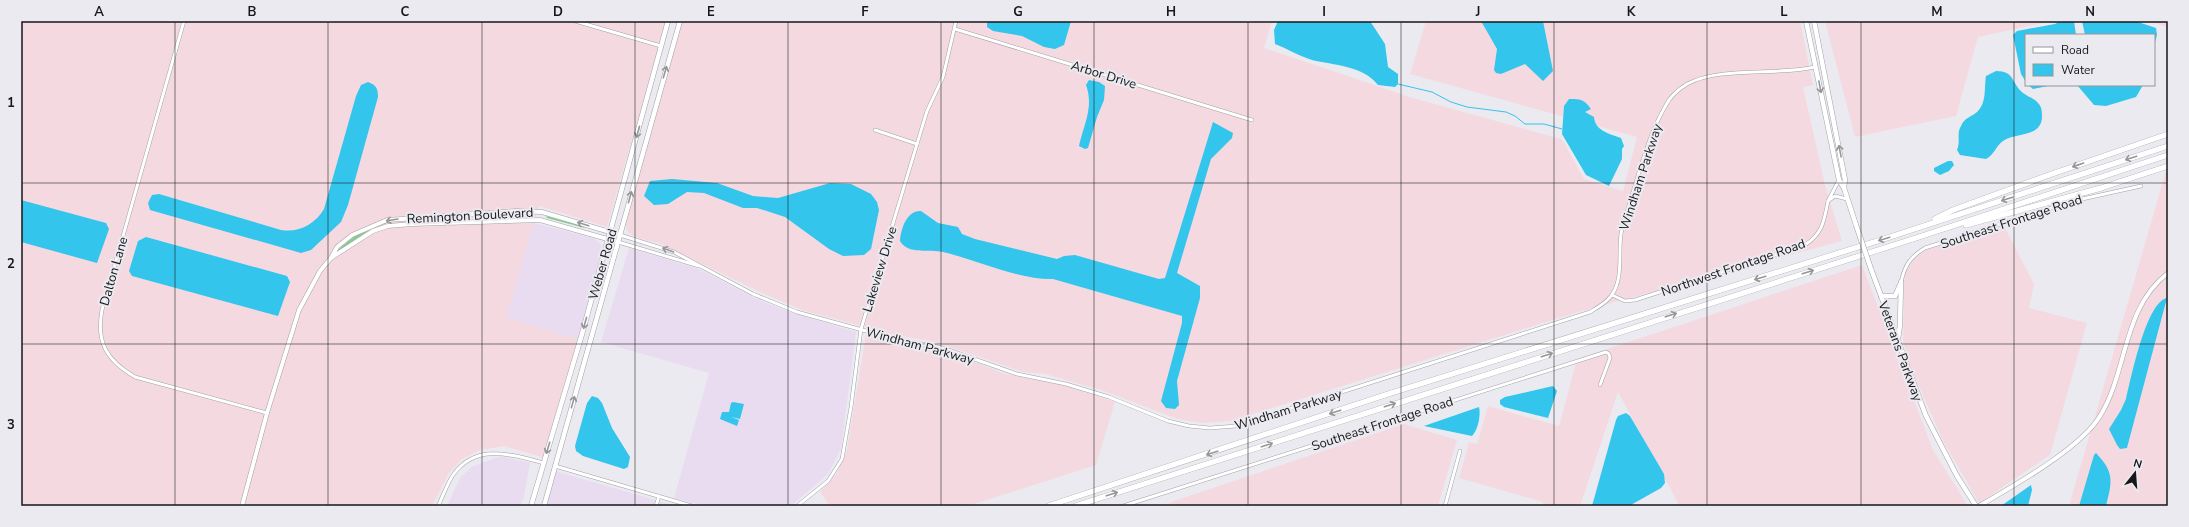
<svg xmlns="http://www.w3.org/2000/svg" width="2189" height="527" font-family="'Nunito Sans',sans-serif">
  <rect width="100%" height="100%" fill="#ebeaf1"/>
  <g fill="#e9dcf0">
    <path d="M534,223L593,238L599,242L601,246L600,262L578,339L506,318Z"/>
    <path d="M629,248L699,269L755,298L784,310L856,332L841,449L828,474L791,506H704L674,498L709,373L601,342Z"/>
    <path d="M501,456L530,463L524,497L520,506H447L460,478L471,467Z"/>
    <path d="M555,471L676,506H545Z"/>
  </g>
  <g fill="#f4dae0">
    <path d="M21,21H666L607,227L539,206L506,318L578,339L545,458L504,446L480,450L462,459L449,473L432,506H21Z"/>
    <path d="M680,21H1272L1264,48L1413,98L1561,139L1565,144L1584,179L1623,191L1637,137L1410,74L1426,21H1800L1813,85L1803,87L1825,185L1842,241L1578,312L1231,421L1202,423L1177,419L1104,391L1045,374L1023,372L935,342L895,335L802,310L762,293L661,244L635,237L628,232L625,223L648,143Z"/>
    <path d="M1825,21H2053L1978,37L1956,116L1855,137Z"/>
    <path d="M2145,21H2168V27Z"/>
    <path d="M2168,170V506H2069L2166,171Z"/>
    <path d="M2004,226L2034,284L2029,308L2087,323L2050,455L1979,503L1943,441L1911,368L1903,341L1904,282L1905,272L1917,255L1929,249Z"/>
    <path d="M1862,265L1933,450L1968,506H1674L1678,503L1618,392L1580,506H1543V502L1459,478L1469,442L1477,444L1488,406L1559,426L1577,359Z"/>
    <path d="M866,334L898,343L960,356L1005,374L1060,384L1115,402L1096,465L968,506H830L820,492L837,473L847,450Z"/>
    <path d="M1404,424L1457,440L1438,506H1179L1168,503Z"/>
  </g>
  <g fill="#82cf89">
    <path d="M526,214L535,215L492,217L494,216Z"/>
    <path d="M475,215L432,221L408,222Z"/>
    <path d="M546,216L584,226L585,228L547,218Z"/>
    <path d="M392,221L371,229L334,254C349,240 370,222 392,221Z"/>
  </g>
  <g fill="#33c5ec">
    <path d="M987,21H1071L1064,45L1055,49L1044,47L1022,36L993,31L987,27Z"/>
    <path d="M1278,21H1370L1385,44L1388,67L1398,74V84L1395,87L1378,85C1364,66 1333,65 1312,60C1299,56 1288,49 1275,44L1274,30Z"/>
    <path d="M1481,21H1543L1553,71L1543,81L1525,64L1501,74L1496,73L1494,70L1497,49Z"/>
    <path d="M2060,21H2074L2076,35H2026V82L2021,74L2013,35L2017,31L2055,24Z"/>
    <path d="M2082,21H2135L2156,28L2157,35L2154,46V35H2085Z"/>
    <path d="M1996,71C2015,71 2011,83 2023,93C2028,97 2034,98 2038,103C2042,107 2042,112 2042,117C2041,138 2016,132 2003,141C1996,146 1994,155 1986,159L1960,155L1957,150C1961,141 1956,134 1961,126C1964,118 1971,117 1977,112C1987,103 1984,88 1986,76Z"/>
    <path d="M1089,80L1099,82L1105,86L1104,100L1097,117L1088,148L1085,149L1079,146C1084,124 1094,107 1086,85Z"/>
    <path d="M368,82C376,85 378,88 378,97L348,205L341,222L311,250L301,253L150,210L148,203L152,195L159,194L281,230C299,233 315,224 324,209L356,96L361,85Z"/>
    <path d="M2028,85H2053L2033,89Z"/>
    <path d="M2077,85H2143L2136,97L2106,106L2094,105Z"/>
    <path d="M1569,99C1580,99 1584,99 1591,109L1585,112L1594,117C1595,131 1610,134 1621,138L1624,146L1622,149V159L1609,186L1586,175L1562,134L1564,106Z"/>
    <path d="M1213,122L1233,133L1232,138L1211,159L1177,273L1200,286V298L1177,381L1179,405L1175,409L1166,408L1161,401L1182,323V316L1053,279C1020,280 976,260 943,252C929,249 908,255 900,241C901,228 907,210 921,211L938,223L958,227L962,234L975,239L1057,259L1064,256L1075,255L1159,279L1165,278Z"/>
    <path d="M1948,161H1952L1954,165L1949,171L1940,175L1934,171V168Z"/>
    <path d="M672,179L717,183L753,196L778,198L830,183L851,184L871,194L877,202L879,210L871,249L864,255L843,256L829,249L785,217L757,208H743L704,193L687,192L668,204L654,205L644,196L650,181Z"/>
    <path d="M21,200L106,223L109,229L97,263L21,242Z"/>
    <path d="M146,237L287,276L290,282L278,316L132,276L129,271L138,241Z"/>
    <path d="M2167,298L2128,444L2127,448L2120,449L2117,445L2109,429L2121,410L2126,399C2131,379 2146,302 2167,298Z"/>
    <path d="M1553,386L1557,391L1548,418L1504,407L1500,404V400L1505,397Z"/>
    <path d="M592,396L598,398L602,403L612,428L630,457L628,467L624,469L583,456L576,451L575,446L587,403Z"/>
    <path d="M733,402L744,404L740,419L731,417L739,420L737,426L720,419L722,412H729L731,403Z"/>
    <path d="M1479,407C1481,415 1478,430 1472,436L1424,426Z"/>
    <path d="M1626,413L1630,416L1664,474L1665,483L1661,488L1629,506H1592L1616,420L1618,416Z"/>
    <path d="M2096,453C2115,473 2112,482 2106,506H2079L2094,455Z"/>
    <path d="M2031,485L2032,490L2028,506H2001Z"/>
  </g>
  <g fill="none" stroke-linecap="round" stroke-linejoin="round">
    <path stroke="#33c5ec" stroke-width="1" d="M1398,84L1432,92L1451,102L1467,107L1506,112L1515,116L1525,124H1544L1562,129"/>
    <defs>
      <g id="minor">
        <path d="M184,21L102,310C96,342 106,360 135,377L267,413"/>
        <path d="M575,21L661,46"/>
        <path d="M955,29L1252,120"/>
        <path d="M875,130L917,144"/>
        <path d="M1839,180L1828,201L1835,196L1847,199"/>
        <path d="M620,235L674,252L753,294L797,312L895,339L943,348L1017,374L1066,384L1109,397L1168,421L1189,426L1210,428L1236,426L1590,312C1597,308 1606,303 1611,296C1624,279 1618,253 1621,234C1623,223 1627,212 1630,202C1640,170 1649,134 1666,105C1670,97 1679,89 1687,84C1721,66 1776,76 1815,67"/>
        <path d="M618,242L699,266"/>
        <path d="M1901,282C1905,265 1910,257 1925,248L2073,201L2141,186"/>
        <path d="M1612,295L1625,301L1635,300L1805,245C1823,233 1824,221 1828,201"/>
        <path d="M555,466L692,506"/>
        <path d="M438,506C443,496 447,484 453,475C476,442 512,455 544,463"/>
        <path d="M656,506L659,496"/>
        <path d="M797,506L828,481L842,459L851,407L861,329L927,111L943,77L956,21"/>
        <path d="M1123,506L1606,352L1609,354L1610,358L1600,385"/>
        <path d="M1445,506L1460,451"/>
      </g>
      <g id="tertiary">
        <path d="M331,258L373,231L388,226L412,224L540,220L618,242"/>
        <path d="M242,506L267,413L299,310L320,271L331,258L337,247L352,235L387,220L516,211L542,212L620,235"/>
        <path d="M1979,506C2013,486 2080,449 2100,416C2128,371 2122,308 2168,273"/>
      </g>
      <g id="secondary">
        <path d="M1806,21L1839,180L1844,188L1856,225"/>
        <path d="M1814,21L1845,180L1844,188"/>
        <path d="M1871,269L1926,416L1957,476L1976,506"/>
        <path d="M1881,296H1895L1900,285"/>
        <path d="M1898,339L1900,325L1901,282"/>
        <path d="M531,506L582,334L668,21"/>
        <path d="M544,506L680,21"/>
      </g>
      <g id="motorway">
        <path d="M1935,219L1953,210L2049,175L2168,134"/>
        <path d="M1966,225L2101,188L2168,166"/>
        <path d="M1048,506L1385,395L1890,237L2168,146"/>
        <path d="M1075,506L1919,237L2168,155"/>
      </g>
    </defs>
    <use href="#minor" stroke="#a2a1a7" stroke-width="4"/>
    <use href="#tertiary" stroke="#a2a1a7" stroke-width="5"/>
    <use href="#secondary" stroke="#a2a1a7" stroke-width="5.5"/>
    <use href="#motorway" stroke="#a2a1a7" stroke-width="6"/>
    <use href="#minor" stroke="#fff" stroke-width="3"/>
    <use href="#tertiary" stroke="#fff" stroke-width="4"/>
    <use href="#secondary" stroke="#fff" stroke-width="4.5"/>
    <use href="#motorway" stroke="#fff" stroke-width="5.5"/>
    <defs>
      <path id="secondary-bridge" d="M1856,225L1871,269"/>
    </defs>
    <use href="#secondary-bridge" stroke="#a2a1a7" stroke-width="5.5" stroke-linecap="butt"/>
    <use href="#secondary-bridge" stroke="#fff" stroke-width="4.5"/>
  </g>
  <defs><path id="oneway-shaft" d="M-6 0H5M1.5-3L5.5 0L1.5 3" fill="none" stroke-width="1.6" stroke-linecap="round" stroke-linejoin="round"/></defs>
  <g stroke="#979697">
    <use href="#oneway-shaft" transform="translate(665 72) rotate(-74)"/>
    <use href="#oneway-shaft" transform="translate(1820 87) rotate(79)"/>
    <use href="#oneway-shaft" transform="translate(638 132) rotate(105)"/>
    <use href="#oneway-shaft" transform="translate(1840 151) rotate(-101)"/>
    <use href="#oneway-shaft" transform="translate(2131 158) rotate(162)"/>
    <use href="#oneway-shaft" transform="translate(2078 165) rotate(161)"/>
    <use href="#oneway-shaft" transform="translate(630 197) rotate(-75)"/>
    <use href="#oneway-shaft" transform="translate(2007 199) rotate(162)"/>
    <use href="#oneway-shaft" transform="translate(392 220) rotate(171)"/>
    <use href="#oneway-shaft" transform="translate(583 224) rotate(-163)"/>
    <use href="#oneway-shaft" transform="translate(1884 239) rotate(163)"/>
    <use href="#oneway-shaft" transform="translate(668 250) rotate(-160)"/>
    <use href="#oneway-shaft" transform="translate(1808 272) rotate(-18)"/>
    <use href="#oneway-shaft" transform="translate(1760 278) rotate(163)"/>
    <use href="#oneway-shaft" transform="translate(1671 315) rotate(-18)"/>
    <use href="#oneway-shaft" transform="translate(585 323) rotate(105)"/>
    <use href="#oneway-shaft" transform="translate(1547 355) rotate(-18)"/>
    <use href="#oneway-shaft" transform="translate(573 402) rotate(-74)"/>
    <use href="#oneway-shaft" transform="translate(1390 405) rotate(-18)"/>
    <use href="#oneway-shaft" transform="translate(1335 412) rotate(162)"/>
    <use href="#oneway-shaft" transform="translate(1267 445) rotate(-18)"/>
    <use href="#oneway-shaft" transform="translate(548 448) rotate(107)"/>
    <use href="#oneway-shaft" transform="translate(1212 453) rotate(162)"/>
    <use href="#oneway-shaft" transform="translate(1112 494) rotate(-18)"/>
  </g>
  <path fill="none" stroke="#171618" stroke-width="1" stroke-opacity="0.55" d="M175,21V506M328,21V506M482,21V506M635,21V506M788,21V506M941,21V506M1094,21V506M1248,21V506M1401,21V506M1554,21V506M1707,21V506M1861,21V506M2014,21V506M21,183H2168M21,344H2168"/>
  <g text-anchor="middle" stroke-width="4" stroke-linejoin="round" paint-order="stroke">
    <g font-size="13" fill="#171618" stroke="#ebeaf1">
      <text transform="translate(1104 74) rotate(17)" y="5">Arbor Drive</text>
      <text transform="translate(1640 177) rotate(-72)" y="5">Windham Parkway</text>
      <text transform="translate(470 215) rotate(-3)" y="5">Remington Boulevard</text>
      <text transform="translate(2011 221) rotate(-18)" y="5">Southeast Frontage Road</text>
      <text transform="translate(602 264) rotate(-74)" y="5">Weber Road</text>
      <text transform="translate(1733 267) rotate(-19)" y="5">Northwest Frontage Road</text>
      <text transform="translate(879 269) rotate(-73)" y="5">Lakeview Drive</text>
      <text transform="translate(113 271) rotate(-74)" y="5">Dalton Lane</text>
      <text transform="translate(920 345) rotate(15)" y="5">Windham Parkway</text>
      <text transform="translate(1901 351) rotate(70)" y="5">Veterans Parkway</text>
      <text transform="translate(1288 409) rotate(-17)" y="5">Windham Parkway</text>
      <text transform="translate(1382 423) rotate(-18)" y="5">Southeast Frontage Road</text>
    </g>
  </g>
  <rect width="2189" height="527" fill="none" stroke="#ebeaf1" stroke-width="44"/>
  <rect x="2025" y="34" width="130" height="52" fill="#ebeaf1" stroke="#96959a"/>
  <rect x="2033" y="47" width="20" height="6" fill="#ffffff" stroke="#96959a"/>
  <text x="2061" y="54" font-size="12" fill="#171618">Road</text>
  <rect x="2033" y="64" width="20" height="12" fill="#33c5ec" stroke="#96959a"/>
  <text x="2061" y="74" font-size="12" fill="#171618">Water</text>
  <g transform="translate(2135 473) rotate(17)" stroke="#ebeaf1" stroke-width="3" paint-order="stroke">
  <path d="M0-3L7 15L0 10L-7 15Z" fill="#171618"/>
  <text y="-6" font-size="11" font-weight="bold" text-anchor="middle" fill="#171618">N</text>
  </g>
  <rect x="22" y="22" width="2145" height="483" fill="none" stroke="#171618" stroke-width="1.5"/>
  <g font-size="13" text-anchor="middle" font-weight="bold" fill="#171618">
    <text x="99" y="16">A</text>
    <text x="252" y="16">B</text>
    <text x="405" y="16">C</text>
    <text x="558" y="16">D</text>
    <text x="711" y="16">E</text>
    <text x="865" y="16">F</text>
    <text x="1018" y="16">G</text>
    <text x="1171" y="16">H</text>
    <text x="1324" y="16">I</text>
    <text x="1478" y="16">J</text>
    <text x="1631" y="16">K</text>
    <text x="1784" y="16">L</text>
    <text x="1937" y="16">M</text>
    <text x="2090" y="16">N</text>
    <text x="11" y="107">1</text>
    <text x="11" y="268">2</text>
    <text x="11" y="429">3</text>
  </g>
</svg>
